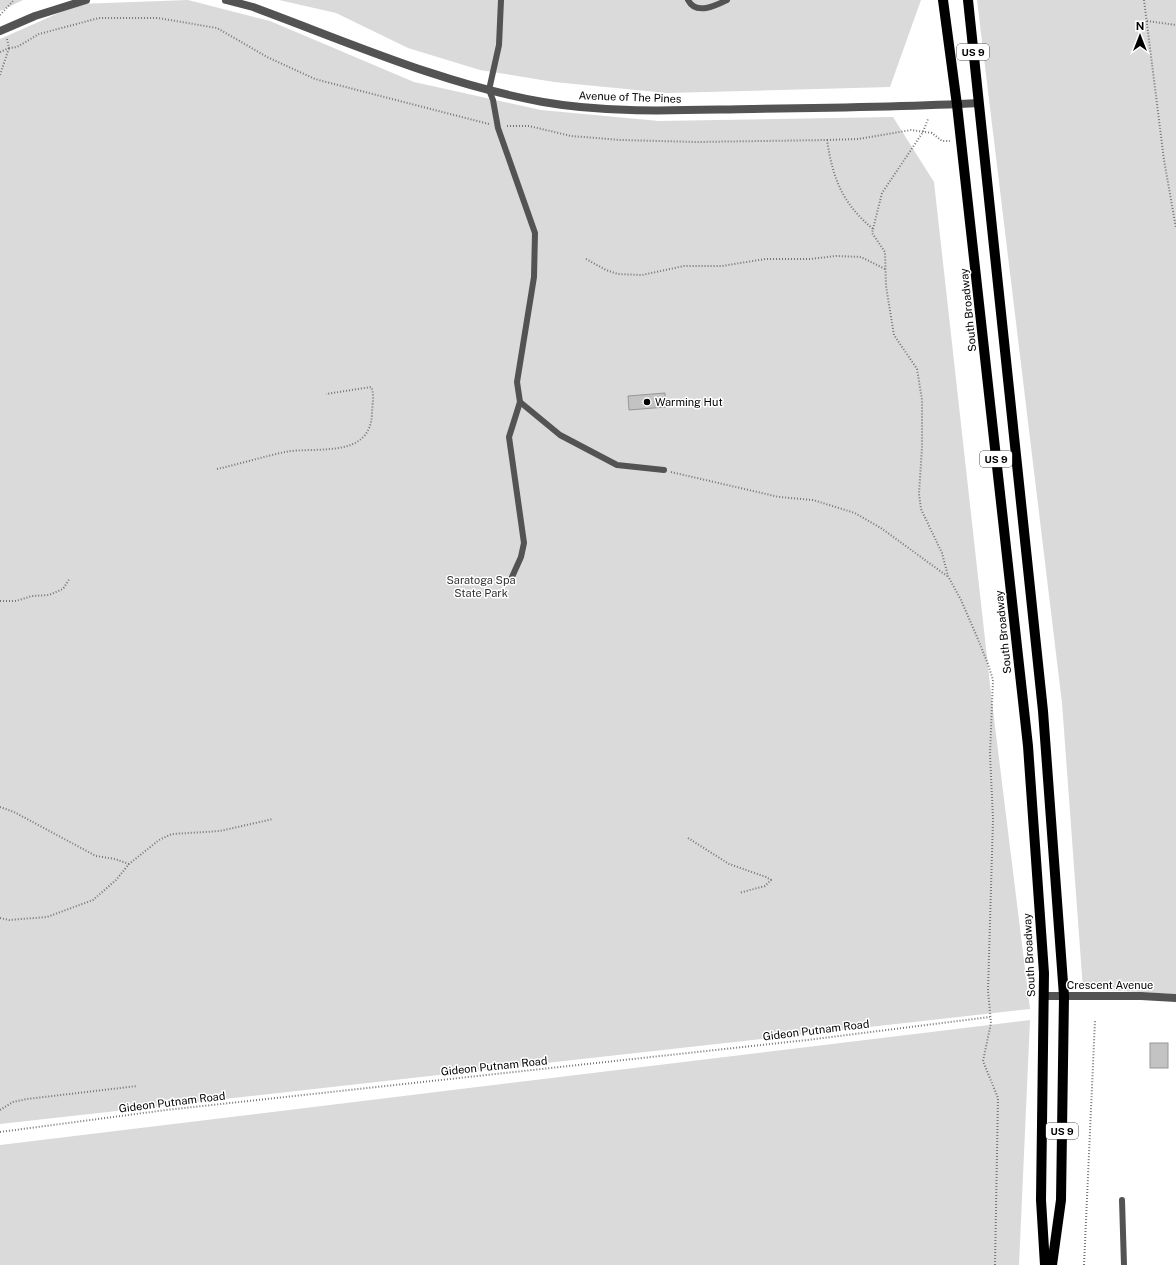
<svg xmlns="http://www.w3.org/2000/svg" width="1176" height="1265" font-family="'Public Sans',sans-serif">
  <rect width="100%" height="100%" fill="#fff"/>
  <g fill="#dadada">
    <path d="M0,0H23L0,11Z"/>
    <path d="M188,0L270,21L414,82L541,110L659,121L893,117L934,182L992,702L1030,1009L0,1124V39L79,4Z"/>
    <path d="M279,0H921L890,87L667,93L554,82L480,70L408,48L336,13Z"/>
    <path d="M977,0H1176V994L1083,989L1062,703Z"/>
    <path d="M1030,1020L1019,1265H0V1145Z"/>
  </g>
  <g fill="#c3c3c3" stroke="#979797">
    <path d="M665,393L666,407L629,410L628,396Z"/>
    <rect x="1150" y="1043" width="18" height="25"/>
  </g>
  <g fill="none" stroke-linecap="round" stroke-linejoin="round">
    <g stroke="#757575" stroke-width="2" stroke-dasharray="1 2" stroke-linecap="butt">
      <path d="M1144,0L1164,160L1176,228"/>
      <path d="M0,15L14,0"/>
      <path d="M1147,21L1176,25"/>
      <path d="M7,39L9,48L17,47L39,34L99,18H158L217,28L267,57L315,79L489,124"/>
      <path d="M0,52L9,48"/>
      <path d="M0,75L9,48"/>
      <path d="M507,126H529L571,136L621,140L697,142L827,140C833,179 842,203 873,229L872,233L885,252L886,286L894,335L917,369L922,400V447L919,494L921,509L942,553L948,576L961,600L977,637L988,664L993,680L990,754L993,819L988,991L991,1023L983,1061L998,1098L995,1265"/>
      <path d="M827,140L858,139L911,130L932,133L942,141H950"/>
      <path d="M873,229L882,193L923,132L928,119"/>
      <path d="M586,259L606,270L618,274L642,275L684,266H722L765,259H810L836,256L861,257L885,269"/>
      <path d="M217,469C239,464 262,457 285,452C314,446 370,460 372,414C372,405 375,395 371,387L326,394"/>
      <path d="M671,472L779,497L813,500L855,513L881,528L947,576"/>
      <path d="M0,601H16L32,596L49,595L63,589L70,578"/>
      <path d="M0,807L14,812L96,856L115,859L129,864"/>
      <path d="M688,838L729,864L766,877L771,880L765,886L739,893"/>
      <path d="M0,918L9,920L47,917L93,900L116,880L129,864L159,840L172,834L220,831L273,819"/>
      <path d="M0,1110L13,1102L27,1099L137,1086"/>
      <path d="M0,1132L166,1110L807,1040L990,1017"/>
      <path d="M1084,1265L1095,1020"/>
    </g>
    <g stroke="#535353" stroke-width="6">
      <path d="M501,0L499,45L489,90L493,100L498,128L535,233L534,277L517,382L520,402L560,435L617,465L664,470"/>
      <path d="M688,0C696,16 717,5 727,0"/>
      <path d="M512,577L521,557L524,543L509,437L520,402"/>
      <path d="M1122,1200L1124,1265"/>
    </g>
    <g stroke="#535353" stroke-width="8">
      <path d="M226,0L253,7C348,42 442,84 543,102C611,114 682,110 752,109C827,108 903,107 979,103"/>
      <path d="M0,31L35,16L86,0"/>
      <path d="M1044,996H1141L1176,998"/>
    </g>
    <g stroke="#000" stroke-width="10">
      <path d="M943,0L957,105L1028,746L1044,973L1041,1200L1045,1265"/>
      <path d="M968,0L1043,711L1064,996L1061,1200L1052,1265"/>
    </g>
  </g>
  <circle fill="#000" stroke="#fff" stroke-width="1.5" cx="647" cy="402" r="4"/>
  <g text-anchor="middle" stroke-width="3" stroke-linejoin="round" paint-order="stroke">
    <g fill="#fff" stroke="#4c4c4c" stroke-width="1">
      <rect x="957" y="44" width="32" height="16" rx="3"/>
      <rect x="980" y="451" width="32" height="16" rx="3"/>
      <rect x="1046" y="1123" width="32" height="16" rx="3"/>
    </g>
    <g font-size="10" font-weight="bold" fill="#000">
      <text x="973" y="56">US 9</text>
      <text x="996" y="463">US 9</text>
      <text x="1062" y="1135">US 9</text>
    </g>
    <g font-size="11" fill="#000" stroke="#fff">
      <text transform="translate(630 97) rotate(2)" y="4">Avenue of The Pines</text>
      <text transform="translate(968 310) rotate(-96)" y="4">South Broadway</text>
      <text transform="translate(1003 632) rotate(-96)" y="4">South Broadway</text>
      <text transform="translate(1029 955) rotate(-93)" y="4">South Broadway</text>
      <text x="1110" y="989">Crescent Avenue</text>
      <text transform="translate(816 1030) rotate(-7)" y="4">Gideon Putnam Road</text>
      <text transform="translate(494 1066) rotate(-6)" y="4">Gideon Putnam Road</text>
      <text transform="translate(172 1102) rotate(-7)" y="4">Gideon Putnam Road</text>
    </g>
    <g font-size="11" fill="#000" stroke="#fff" text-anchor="start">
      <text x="655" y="406">Warming Hut</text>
    </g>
    <g font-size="11" fill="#313131" stroke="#fff">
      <text x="481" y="584">Saratoga Spa<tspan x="481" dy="13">State Park</tspan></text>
    </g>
  </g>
  <g transform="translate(1140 36)" stroke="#ffffff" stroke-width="3" paint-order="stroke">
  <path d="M0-3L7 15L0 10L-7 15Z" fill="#000000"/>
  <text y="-6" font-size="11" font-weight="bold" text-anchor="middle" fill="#000000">N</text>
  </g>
</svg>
